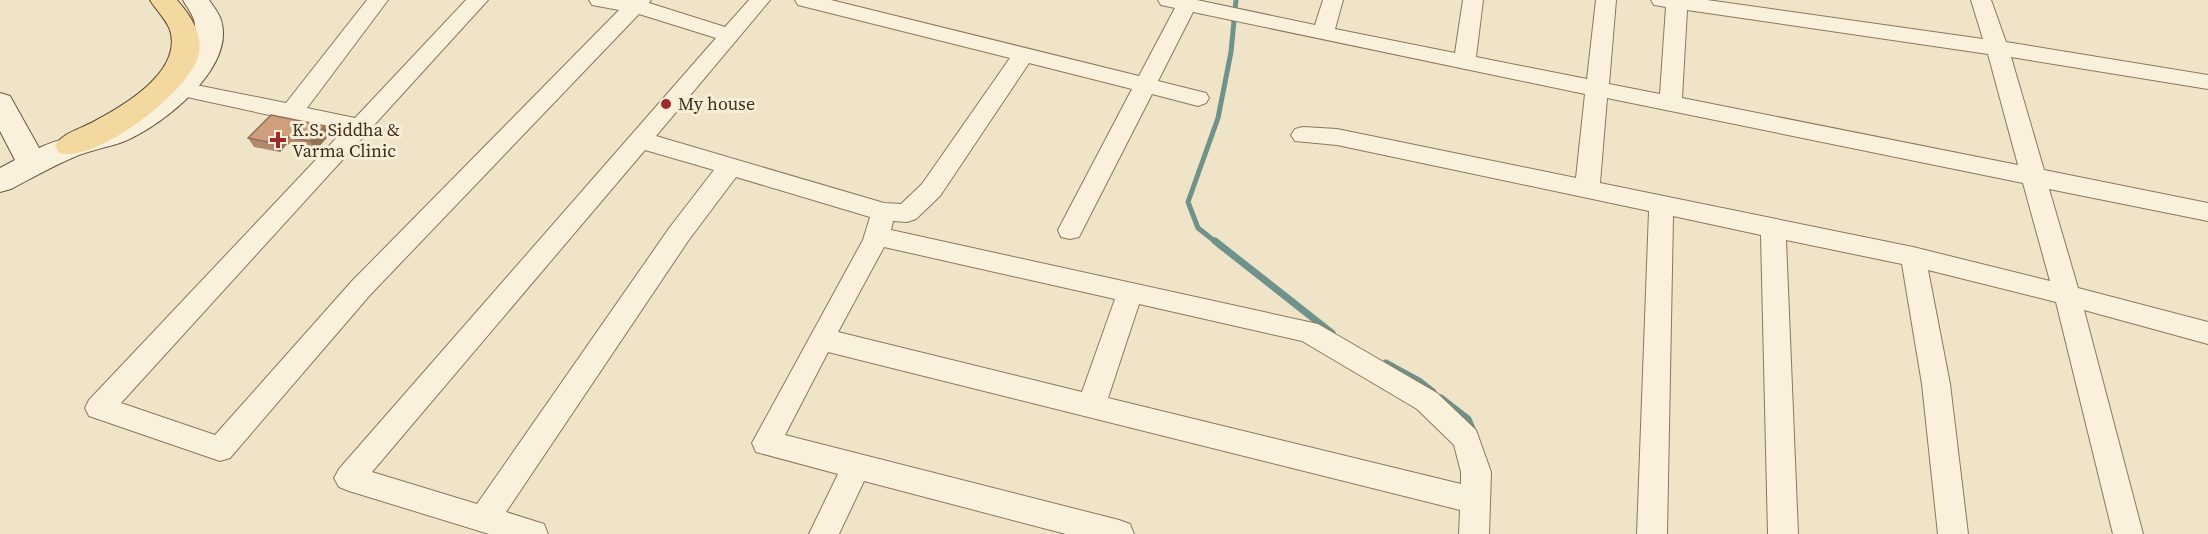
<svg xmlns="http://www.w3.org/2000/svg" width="2208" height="534" font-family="'Source Serif 4',serif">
  <rect width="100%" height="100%" fill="#f0e4c8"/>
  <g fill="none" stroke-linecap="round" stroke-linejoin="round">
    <path stroke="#6f938a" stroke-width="5" d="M1217,243L1198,228L1188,202L1218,118L1231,52L1236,0"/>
    <g stroke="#6f938a" stroke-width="7">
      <path d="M1215,241L1332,333"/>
      <path d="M1386,363L1419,381L1433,392"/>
      <path d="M1441,398L1468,419L1473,431"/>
    </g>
    <defs>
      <path id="street" d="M367,0H388L307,108L355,118L466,0H488L121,403L215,435L352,281L619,10L592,5L589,0H651L649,3L725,27L749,0H770L656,136L884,203L901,204L922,184L1010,58L798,5L795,0H831L1139,76L1175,8L1161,5L1158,0H1197L1315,25L1323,0H1343L1335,29L1455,53L1463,0H1483L1476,57L1587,79L1596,0H1616L1609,84L1660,94L1666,7L1654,5L1651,0H1707L1983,39L1971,0H1991L2006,42L2208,75V89L2011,57L2044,170L2208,203V221L2049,189L2078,288L2208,322V344L2084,310L2143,534H2113L2056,302L1928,270L1950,384L1968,534H1938L1922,384L1902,264L1786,240L1798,534H1768L1761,235L1673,216L1667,534H1637L1649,211L1337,145L1295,141L1291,135L1295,129L1303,127L1337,129L1576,178L1585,94L1193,12L1158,81L1206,93L1209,98L1206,103L1198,106L1152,94L1079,237L1070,239L1061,237L1058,230L1132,89L1029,63L940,196L916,219L907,222L893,221L891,230L1318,324L1437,393L1476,430L1491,472L1489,534H1459L1460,510L828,352L785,435L1119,520L1130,524L1134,534H1066L864,481L839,534H809L838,474L756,452L752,443L863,240L870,217L736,177L688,241L506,512L544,524L548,534H489L349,491L339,487L334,478L339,469L716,38L639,14L370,295L230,458L220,461L89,416L85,408L89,400L343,131L173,94L170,89L173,84L181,82L286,103ZM1687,10L1988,54L2018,165L1682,98ZM1607,98L2023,183L2050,281L1913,247L1600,183ZM645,150L714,170L670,227L477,504L372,472ZM884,247L1115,299L1082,392L838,332ZM1139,304L1302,341L1417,409L1454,445L1461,472V484L1108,398Z"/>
      <path id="secondary" d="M183,0H209C213,6 219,13 221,20C236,68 163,125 125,141C107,148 89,150 72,158C51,167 32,178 11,189L0,192V168L15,160L0,131V93L10,96L39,148C60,138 83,135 105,126C141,111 206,66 194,20C192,13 186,6 183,0Z"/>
      <path id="primary" d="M150,0H177C190,15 203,33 199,54C190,92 95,164 59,153L55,146C62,133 80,129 93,122C123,106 183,72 170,30C166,19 156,10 150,0Z"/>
    </defs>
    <use href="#street" stroke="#8d765c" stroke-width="2"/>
    <use href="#secondary" stroke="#6f573f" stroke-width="2"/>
    <use href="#primary" stroke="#5b4430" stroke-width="2"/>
    <use href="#street" fill="#faf1dc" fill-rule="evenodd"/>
    <use href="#secondary" fill="#faf1dc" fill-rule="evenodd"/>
    <use href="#primary" fill="#f3d9a0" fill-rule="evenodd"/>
  </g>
  <path fill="#b2896c" d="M325,126L330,134L316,150L287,144L280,152L254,147L248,138Z"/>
  <g fill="#916f58">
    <path d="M325,126L330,134L316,150L310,141Z"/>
    <path d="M281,136L287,144L280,152L274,143Z"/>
  </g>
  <path fill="#cf9f7d" stroke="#916f58" stroke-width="1.5" d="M271,115L325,126L310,141L281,136L274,143L248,138Z"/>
  <g fill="#9e2a2b" stroke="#f7eed8" stroke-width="2">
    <circle cx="666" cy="104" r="6"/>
    <path d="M275 131h6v6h6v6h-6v6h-6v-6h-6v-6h6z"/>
  </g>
  <g text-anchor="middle" stroke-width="6" stroke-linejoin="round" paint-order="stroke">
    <g font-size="18" fill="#3d2e20" stroke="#f7eed8" text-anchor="start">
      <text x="678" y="110">My house</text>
      <text x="292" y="136">K.S. Siddha &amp;<tspan x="292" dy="21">Varma Clinic</tspan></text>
    </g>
  </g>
</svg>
